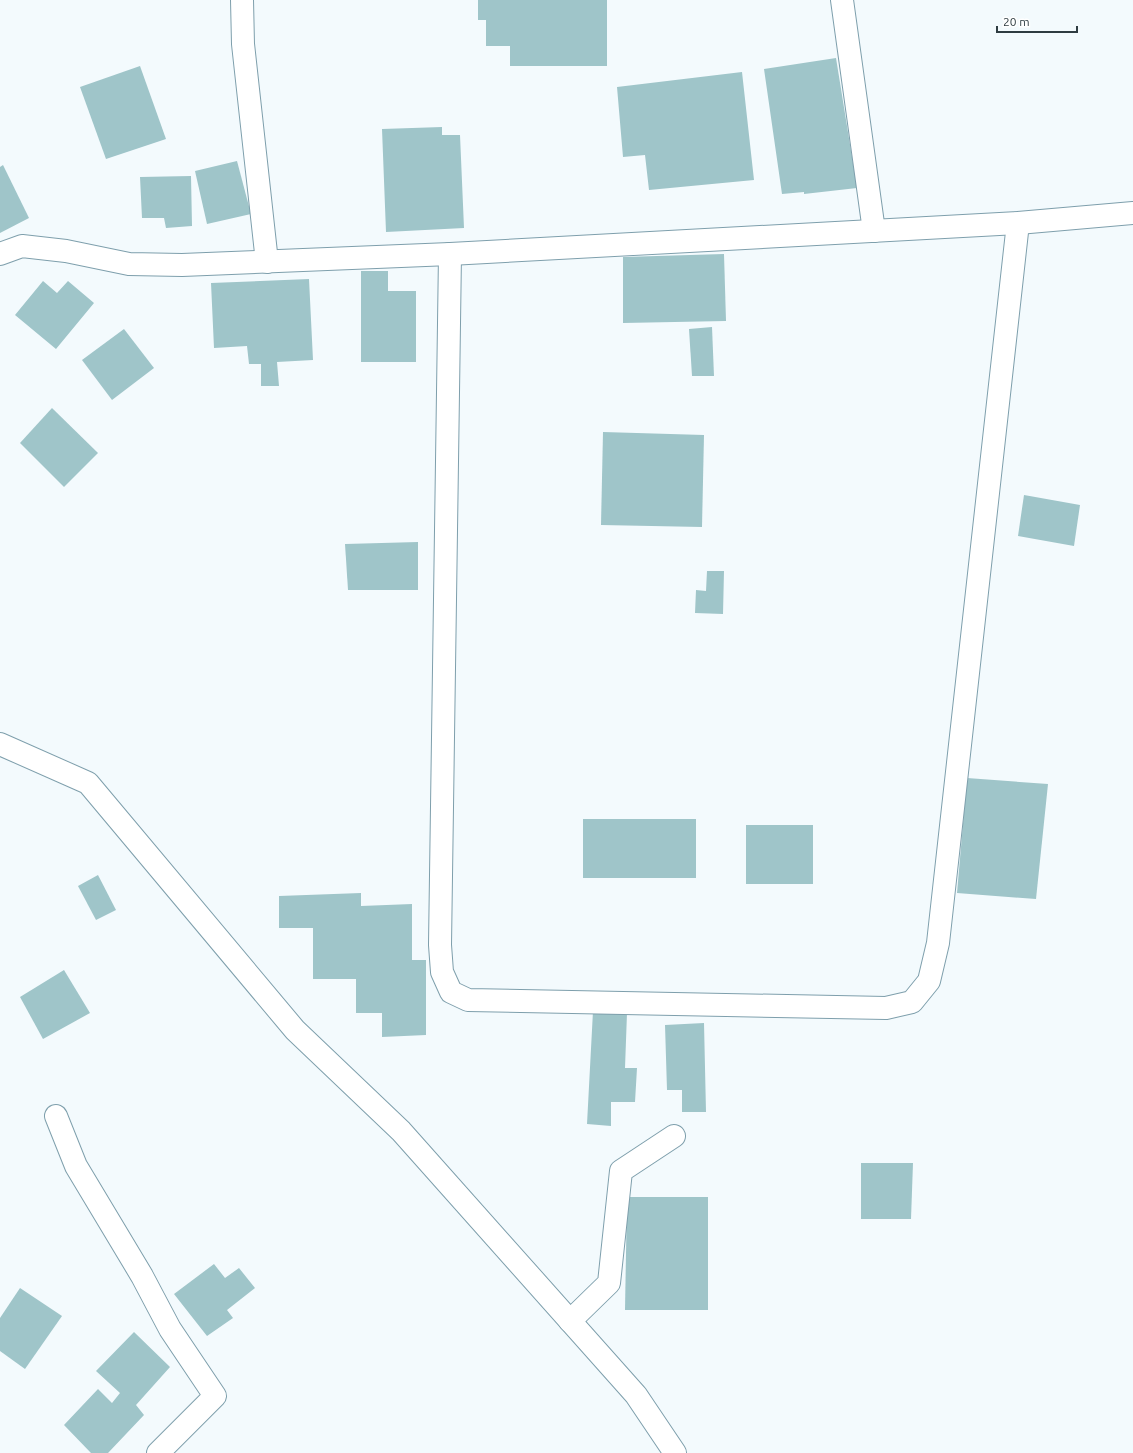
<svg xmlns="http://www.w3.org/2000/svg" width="1133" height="1453" font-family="Ubuntu,sans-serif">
  <rect width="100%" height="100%" fill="#f3fafd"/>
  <g fill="#9fc5c9">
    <path d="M478,0H607V66H510V46H486V20H478Z"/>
    <path d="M836,58L857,188L804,194V192L782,194L764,69Z"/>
    <path d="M140,66L166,139L106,159L80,87Z"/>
    <path d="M742,72L754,180L649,190L645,155L623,157L617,87Z"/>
    <path d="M442,127V135H460L464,228L386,232L382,129Z"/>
    <path d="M237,161L251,214L207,224L195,171Z"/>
    <path d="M3,165L29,218L0,233V167Z"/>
    <path d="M191,176L192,226L166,228L164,218H142L140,177Z"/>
    <path d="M724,254L726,321L623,323V257Z"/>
    <path d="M361,271H388V291H416V362H361Z"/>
    <path d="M309,279L313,360L277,362L279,386H261V364H249L247,346L214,348L211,283Z"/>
    <path d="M43,281L57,293L68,281L94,303L56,349L15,315Z"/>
    <path d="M712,327L714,376H692L689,329Z"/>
    <path d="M124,329L154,368L112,400L82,360Z"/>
    <path d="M52,408L98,453L64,487L20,443Z"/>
    <path d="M603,432L704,435L702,527L601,525Z"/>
    <path d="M1024,495L1080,505L1074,546L1018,536Z"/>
    <path d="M418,542V590H348L345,544Z"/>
    <path d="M707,571H724L723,614L695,613L696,590L706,591Z"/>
    <path d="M967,778L1048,784L1036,899L957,893Z"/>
    <rect x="583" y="819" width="113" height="59"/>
    <rect x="746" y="825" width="67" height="59"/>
    <path d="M98,875L116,910L96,920L78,886Z"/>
    <path d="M361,893V906L412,904V960H426V1035L382,1037V1013H356V979H313V928H279V896Z"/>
    <path d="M64,970L90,1013L43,1039L20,997Z"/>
    <path d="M593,1011L627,1013L625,1068H637L635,1102H611V1126L587,1124Z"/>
    <path d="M704,1023L706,1112H682V1090H667L665,1025Z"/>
    <path d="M861,1163H913L911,1219H861Z"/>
    <path d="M627,1197H708V1310H625Z"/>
    <path d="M214,1264L225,1278L239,1268L255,1288L227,1310L233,1318L207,1336L174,1294Z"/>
    <path d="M20,1288L62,1316L25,1369L0,1351V1318Z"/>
    <path d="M134,1332L170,1367L136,1405L144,1415L108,1453H91L64,1425L98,1389L112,1403L120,1393L96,1371Z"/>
  </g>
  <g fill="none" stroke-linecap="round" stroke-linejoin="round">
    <defs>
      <g id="minor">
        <path d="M242,0L243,44L267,262"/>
        <path d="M842,0L874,231"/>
        <path d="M0,254L22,246L66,251L129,264L182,265L450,254L1018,223L1133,213"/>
        <path d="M450,254L440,945L442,972L451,992L468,1000L886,1008L912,1002L929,981L938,943L1018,223"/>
        <path d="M0,744L88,783L295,1030L401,1131L636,1395L675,1453"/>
        <path d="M56,1116L76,1166L142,1276L170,1329L215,1396L158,1453"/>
        <path d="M570,1321L609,1283L621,1171L674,1136"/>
      </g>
    </defs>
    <use href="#minor" stroke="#7e9fac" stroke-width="24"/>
    <use href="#minor" stroke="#fff" stroke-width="22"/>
  </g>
  <path d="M997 26v6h80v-6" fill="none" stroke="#2e3c41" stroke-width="2"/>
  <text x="1003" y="26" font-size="12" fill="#2e3c41" stroke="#ffffff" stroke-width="3" paint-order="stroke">20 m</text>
</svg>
